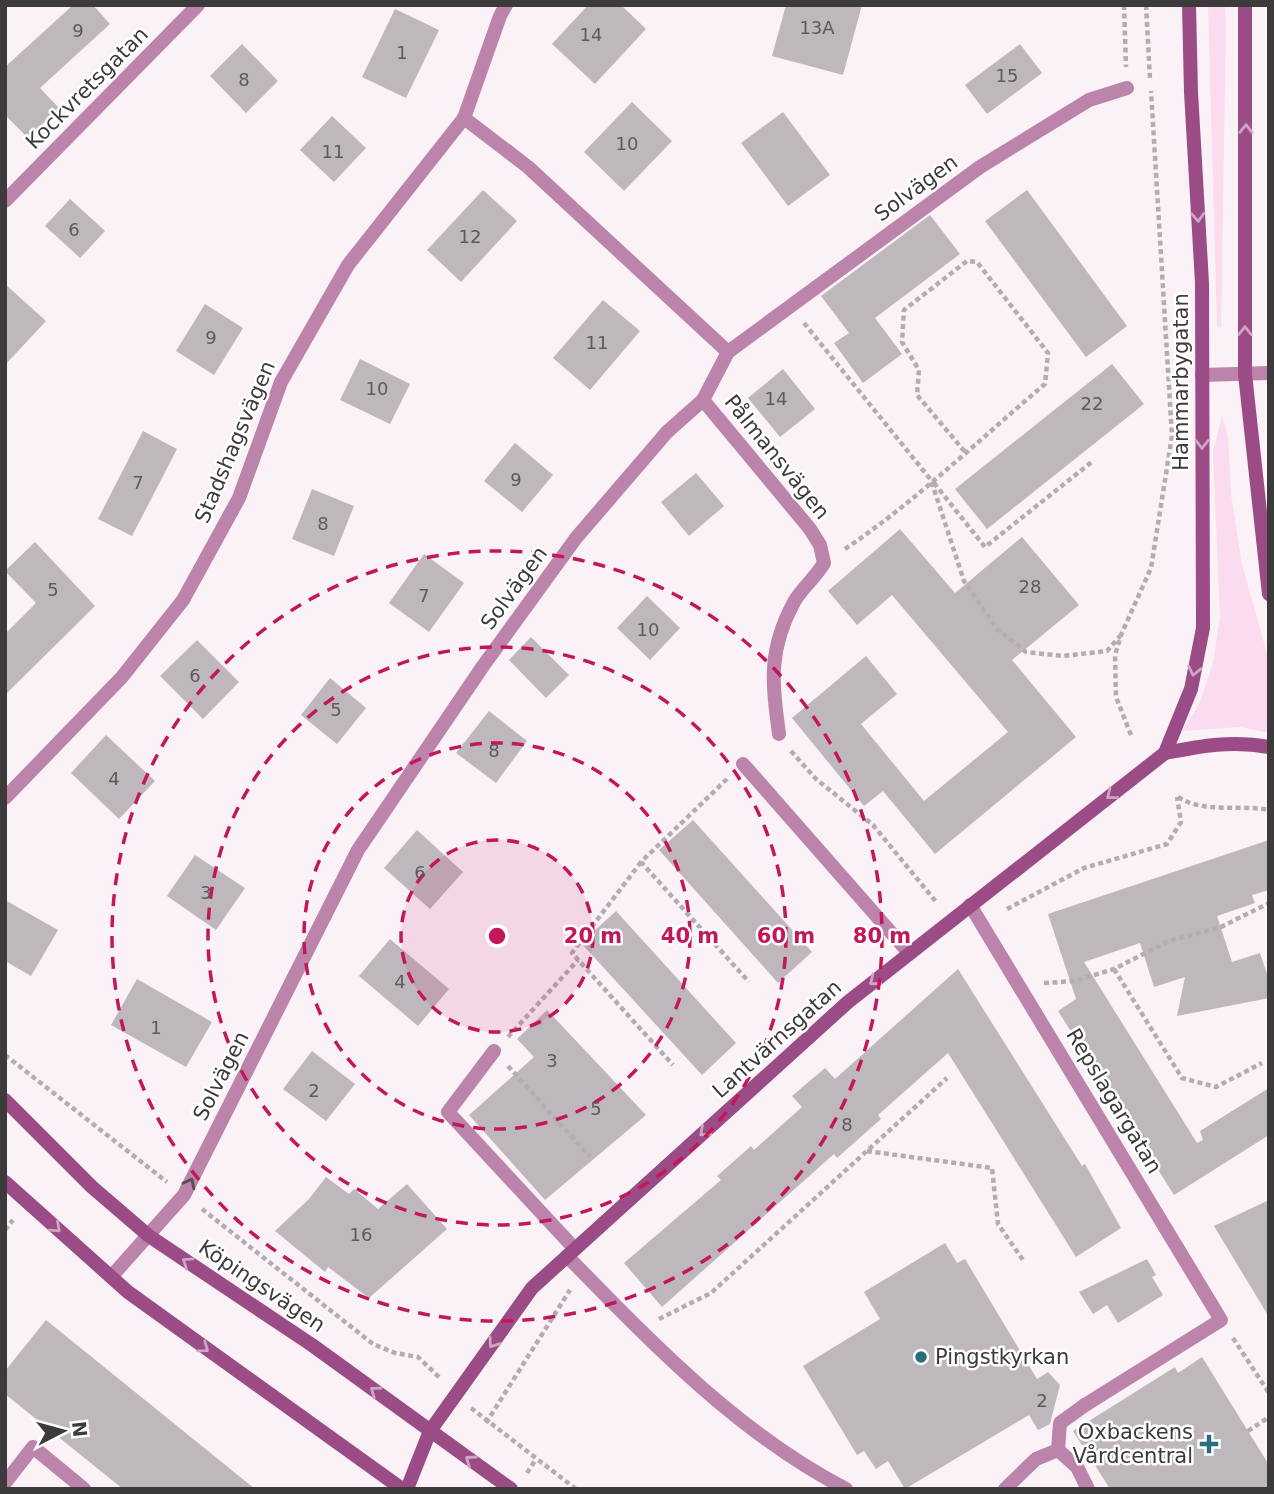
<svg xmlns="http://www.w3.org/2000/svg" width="1274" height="1494" font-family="'DejaVu Sans',sans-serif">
  <rect width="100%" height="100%" fill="#faf2f7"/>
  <g fill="#fadbef">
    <path d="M1208,5H1225L1226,24L1221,328L1217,327Z"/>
    <path d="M1222,416L1228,436L1231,494L1242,564L1269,661V733L1240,727L1182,731L1199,704L1213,664L1220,617L1213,452Z"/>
  </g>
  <g fill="#beb7bc">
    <path d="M73,5H93L110,24L40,88L59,108L28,138L5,115V67Z"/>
    <path d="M588,5H621L646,29L595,84L552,44Z"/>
    <path d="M786,5H862L843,75L772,56Z"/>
    <path d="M395,9L439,30L406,98L362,77Z"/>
    <path d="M242,44L278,81L246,113L210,76Z"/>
    <path d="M1020,44L1042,73L987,114L965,85Z"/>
    <path d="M632,102L672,141L624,191L584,152Z"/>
    <path d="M783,112L830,175L788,206L741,143Z"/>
    <path d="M332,116L366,148L334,182L300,150Z"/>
    <path d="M483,190L517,221L461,282L427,250Z"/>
    <path d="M1027,190L1127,326L1086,357L985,221Z"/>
    <path d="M70,199L105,231L80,258L45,226Z"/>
    <path d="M930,215L960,254L875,318L902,354L863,383L834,343L849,333L821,296Z"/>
    <path d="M5,284L46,321L5,365Z"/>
    <path d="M603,300L640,331L590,390L553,358Z"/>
    <path d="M205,304L243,328L214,375L176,351Z"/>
    <path d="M360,359L410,384L390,424L340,400Z"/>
    <path d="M1112,364L1144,404L987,529L955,489Z"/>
    <path d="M783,369L815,409L780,437L748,398Z"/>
    <path d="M143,431L177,449L132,536L98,519Z"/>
    <path d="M515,443L553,475L522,512L484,481Z"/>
    <path d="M696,473L724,506L689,536L661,502Z"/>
    <path d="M312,489L354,506L334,556L292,539Z"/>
    <path d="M900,529L955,593L1022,537L1079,605L1012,660L1076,737L935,854L883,791L864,806L792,718L866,656L897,694L861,724L924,801L1008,732L892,595L857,625L828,591Z"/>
    <path d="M35,542L95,606L5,695V634L36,603L5,571Z"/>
    <path d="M424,554L464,583L429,632L389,603Z"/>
    <path d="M647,596L680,628L650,660L617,628Z"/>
    <path d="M531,637L569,675L546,698L509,660Z"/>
    <path d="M197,640L239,682L203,719L160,676Z"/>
    <path d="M330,678L366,708L337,744L301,715Z"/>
    <path d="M489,711L527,741L496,783L456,753Z"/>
    <path d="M106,735L155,781L119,819L71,773Z"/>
    <path d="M693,820L812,952L778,983L659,850Z"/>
    <path d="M417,830L463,872L430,909L384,868Z"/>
    <path d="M1269,840V890L1252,895L1255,903L1217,916L1232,962L1260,953L1269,980V998L1177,1016L1185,977L1154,987L1140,943L1084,962L1197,1143L1203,1140L1200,1131L1269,1088V1135L1174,1195L1058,1011L1076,999L1048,914Z"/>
    <path d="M195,855L245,888L216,930L167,896Z"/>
    <path d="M5,900L58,930L31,976L5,961Z"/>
    <path d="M616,911L736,1043L702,1075L581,943Z"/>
    <path d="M390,939L449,989L418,1026L359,976Z"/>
    <path d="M958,969L1082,1166L1085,1164L1121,1228L1076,1257L948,1053L878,1115L881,1119L837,1158L834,1154L662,1307L624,1263L721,1180L717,1176L751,1146L754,1150L802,1107L792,1096L825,1068L835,1079Z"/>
    <path d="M137,979L212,1022L186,1067L111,1025Z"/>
    <path d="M547,1010L646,1115L545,1200L469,1115L534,1057L517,1039Z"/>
    <path d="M312,1051L355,1084L326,1121L283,1089Z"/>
    <path d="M326,1177L349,1194L354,1189L378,1209L407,1184L447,1229L369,1298L328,1267L325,1272L275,1231L309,1199Z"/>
    <path d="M1269,1200V1317L1214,1226Z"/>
    <path d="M945,1243L957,1263L965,1259L1037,1379L1048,1372L1060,1385L1050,1424L1038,1430L1029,1415L905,1489L888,1461L876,1469L864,1451L857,1455L803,1366L880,1319L864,1292Z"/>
    <path d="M1147,1259L1156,1275L1152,1277L1163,1295L1118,1323L1107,1305L1093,1314L1079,1292Z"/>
    <path d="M46,1320L255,1489H123L5,1394V1371Z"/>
    <path d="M1202,1357L1269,1465V1489H1110L1073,1431L1175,1367L1178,1373Z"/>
  </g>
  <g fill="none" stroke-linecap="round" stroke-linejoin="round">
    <g stroke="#b3adb1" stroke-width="4.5" stroke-dasharray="5 3.5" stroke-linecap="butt">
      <path d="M1124,5L1126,67"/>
      <path d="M1146,5L1150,79"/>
      <path d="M804,323L931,480L964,581L997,629L1026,652L1063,656L1107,651L1120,636"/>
      <path d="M934,483L985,547L1093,461"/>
      <path d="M845,549C915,502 980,439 1045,384L1048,353L977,262L967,261L904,310L902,342L919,370L917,395L965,452"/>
      <path d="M1131,735L1116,697L1115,655L1121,635L1151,568L1172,436L1151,91"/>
      <path d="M791,751L816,779L873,825L937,903"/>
      <path d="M727,779L641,862L749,982"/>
      <path d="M1178,797C1206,814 1237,804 1269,810"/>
      <path d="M641,862L572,953L673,1065"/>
      <path d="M1007,909L1084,868L1167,844L1181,822L1177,797"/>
      <path d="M1114,969L1182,1078L1216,1087L1262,1063"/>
      <path d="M1044,983L1075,981L1114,969L1169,941L1221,927L1269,903"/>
      <path d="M508,1037L578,960"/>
      <path d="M5,1055L167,1182"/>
      <path d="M508,1066L590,1157"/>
      <path d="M867,1151L992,1168L998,1224L1023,1260"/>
      <path d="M202,1209L373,1344L395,1353L418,1357L440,1378"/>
      <path d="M5,1230L13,1220"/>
      <path d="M659,1319L711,1293L947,1078"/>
      <path d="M1233,1338L1269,1393"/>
      <path d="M471,1408L576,1489"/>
      <path d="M486,1423L570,1290"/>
      <path d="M1248,1431L1269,1417"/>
      <path d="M527,1473L536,1459"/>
    </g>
    <g stroke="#bc84ab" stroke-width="14">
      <path d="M743,764L909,953"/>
      <path d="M494,1051L448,1112L575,1249"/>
      <path d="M567,1256C652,1343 738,1433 846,1489"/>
      <path d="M1058,1450L1060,1423L1085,1405"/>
      <path d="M5,1483L33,1447L84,1489"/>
      <path d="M1005,1489L1036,1459L1058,1450L1077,1467L1088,1489"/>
    </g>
    <g stroke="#bc84ab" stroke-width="14">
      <path d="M464,118L528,167L728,352"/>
      <path d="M5,201L198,5"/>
      <path d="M1202,375L1269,373"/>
      <path d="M703,400L810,529L820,545L824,563C816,577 802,588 794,602C768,650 772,682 779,734"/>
      <path d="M5,798L122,677L183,600L239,498L281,382L348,265L464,118L500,16L506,5"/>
      <path d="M970,905L1221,1320L1085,1405"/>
      <path d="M111,1277L184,1195L358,850L483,666L576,538L667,432L703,400L728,352L980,167L1089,100L1127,88"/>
    </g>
    <g stroke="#9b4c86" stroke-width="14">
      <path d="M1245,5V374L1269,594"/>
      <path d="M1165,753L1191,689L1203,628L1202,283L1191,92L1189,5"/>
      <path d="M5,1100L92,1187L149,1236L312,1345L511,1489"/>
      <path d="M5,1182L128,1292L402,1489"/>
      <path d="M407,1489L430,1431L532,1288L848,1002L1165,753C1201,746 1232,740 1269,747"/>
    </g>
  </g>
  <defs><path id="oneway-chevron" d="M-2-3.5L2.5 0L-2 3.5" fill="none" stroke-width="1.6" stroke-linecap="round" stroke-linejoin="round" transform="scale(1.75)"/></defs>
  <g stroke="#cda6c2">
    <use href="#oneway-chevron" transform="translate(1246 129) rotate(-89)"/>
    <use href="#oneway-chevron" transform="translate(1198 217) rotate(87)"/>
    <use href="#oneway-chevron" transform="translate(1245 331) rotate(-90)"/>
    <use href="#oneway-chevron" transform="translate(1202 444) rotate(90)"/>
    <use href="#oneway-chevron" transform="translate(1194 671) rotate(102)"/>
    <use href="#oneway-chevron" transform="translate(1111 795) rotate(142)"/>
    <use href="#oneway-chevron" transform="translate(874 981) rotate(141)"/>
    <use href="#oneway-chevron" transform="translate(704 1132) rotate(138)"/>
    <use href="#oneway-chevron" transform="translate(56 1228) rotate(42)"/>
    <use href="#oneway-chevron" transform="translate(187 1262) rotate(-146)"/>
    <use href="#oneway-chevron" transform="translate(493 1343) rotate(125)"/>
    <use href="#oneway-chevron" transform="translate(204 1348) rotate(36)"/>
    <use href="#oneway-chevron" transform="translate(375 1391) rotate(-144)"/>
    <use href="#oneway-chevron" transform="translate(470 1460) rotate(-145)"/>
  </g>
  <use stroke="#5d4c58" href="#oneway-chevron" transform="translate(190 1183) rotate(-63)"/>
  <circle cx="497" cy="936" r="96" fill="#c2185b" fill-opacity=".12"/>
  <g fill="none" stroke="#c2185b" stroke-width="3.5" stroke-dasharray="12 9">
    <circle cx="497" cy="936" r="96"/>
    <circle cx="497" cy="936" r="193"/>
    <circle cx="497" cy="936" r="289"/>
    <circle cx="497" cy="936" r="385"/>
  </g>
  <g fill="#296e7e" stroke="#fff" stroke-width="2.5">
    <circle cx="921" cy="1357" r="7"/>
    <path d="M1205.5 1433.5h7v7h7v7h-7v7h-7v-7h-7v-7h7z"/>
  </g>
  <g text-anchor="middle" stroke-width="5" stroke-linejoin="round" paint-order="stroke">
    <g font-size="18" fill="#5d595c">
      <text x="817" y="34">13A</text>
      <text x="78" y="37">9</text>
      <text x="591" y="41">14</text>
      <text x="402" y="59">1</text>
      <text x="1007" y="82">15</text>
      <text x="244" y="86">8</text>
      <text x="627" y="150">10</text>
      <text x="333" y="158">11</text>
      <text x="74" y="236">6</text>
      <text x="470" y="243">12</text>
      <text x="211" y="344">9</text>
      <text x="597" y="349">11</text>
      <text x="377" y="395">10</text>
      <text x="776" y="405">14</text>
      <text x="1092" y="410">22</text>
      <text x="516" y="486">9</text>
      <text x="138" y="489">7</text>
      <text x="323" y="530">8</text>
      <text x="1030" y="593">28</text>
      <text x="53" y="596">5</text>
      <text x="424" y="602">7</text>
      <text x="648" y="636">10</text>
      <text x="195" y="682">6</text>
      <text x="336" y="716">5</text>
      <text x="494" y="757">8</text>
      <text x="114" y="785">4</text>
      <text x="420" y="879">6</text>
      <text x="206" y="899">3</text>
      <text x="400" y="988">4</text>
      <text x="156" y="1034">1</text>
      <text x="552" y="1067">3</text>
      <text x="314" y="1097">2</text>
      <text x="596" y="1115">5</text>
      <text x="847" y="1131">8</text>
      <text x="361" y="1241">16</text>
      <text x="1042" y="1407">2</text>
    </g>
    <g font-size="21" fill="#3d3a3c" stroke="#fff">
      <text transform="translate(87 88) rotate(-45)" y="7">Kockvretsgatan</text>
      <text transform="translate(916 188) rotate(-36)" y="7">Solvägen</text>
      <text transform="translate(1181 382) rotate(-90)" y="7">Hammarbygatan</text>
      <text transform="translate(235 442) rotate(-67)" y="7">Stadshagsvägen</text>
      <text transform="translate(777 457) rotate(51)" y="7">Pålmansvägen</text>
      <text transform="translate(514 588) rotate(-54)" y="7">Solvägen</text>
      <text transform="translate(777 1039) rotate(-42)" y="7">Lantvärnsgatan</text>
      <text transform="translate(221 1076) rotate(-63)" y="7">Solvägen</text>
      <text transform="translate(1114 1101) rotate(59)" y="7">Repslagargatan</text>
      <text transform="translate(262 1286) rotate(34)" y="7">Köpingsvägen</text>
    </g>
    <g font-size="21" fill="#3d3a3c" stroke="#fff" text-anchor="start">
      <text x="935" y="1364">Pingstkyrkan</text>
      <text x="1193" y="1439" text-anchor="end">Oxbackens<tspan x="1193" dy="24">Vårdcentral</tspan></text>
    </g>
  </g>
  <circle cx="497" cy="936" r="10" fill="#c2185b" stroke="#fff" stroke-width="3.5"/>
  <g font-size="21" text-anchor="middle" font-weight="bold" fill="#c2185b" stroke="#fff" stroke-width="5" stroke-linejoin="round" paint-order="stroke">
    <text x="593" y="943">20 m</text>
    <text x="690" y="943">40 m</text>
    <text x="786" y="943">60 m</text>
    <text x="882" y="943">80 m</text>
  </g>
  <rect width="1274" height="1494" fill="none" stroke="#3d3a3c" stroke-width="14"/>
  <g transform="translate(63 1431) rotate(84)" stroke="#ffffff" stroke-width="5" paint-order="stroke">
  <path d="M0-5L12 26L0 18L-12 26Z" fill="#3d3a3c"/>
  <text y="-10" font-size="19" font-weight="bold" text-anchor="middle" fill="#3d3a3c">N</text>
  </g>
</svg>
